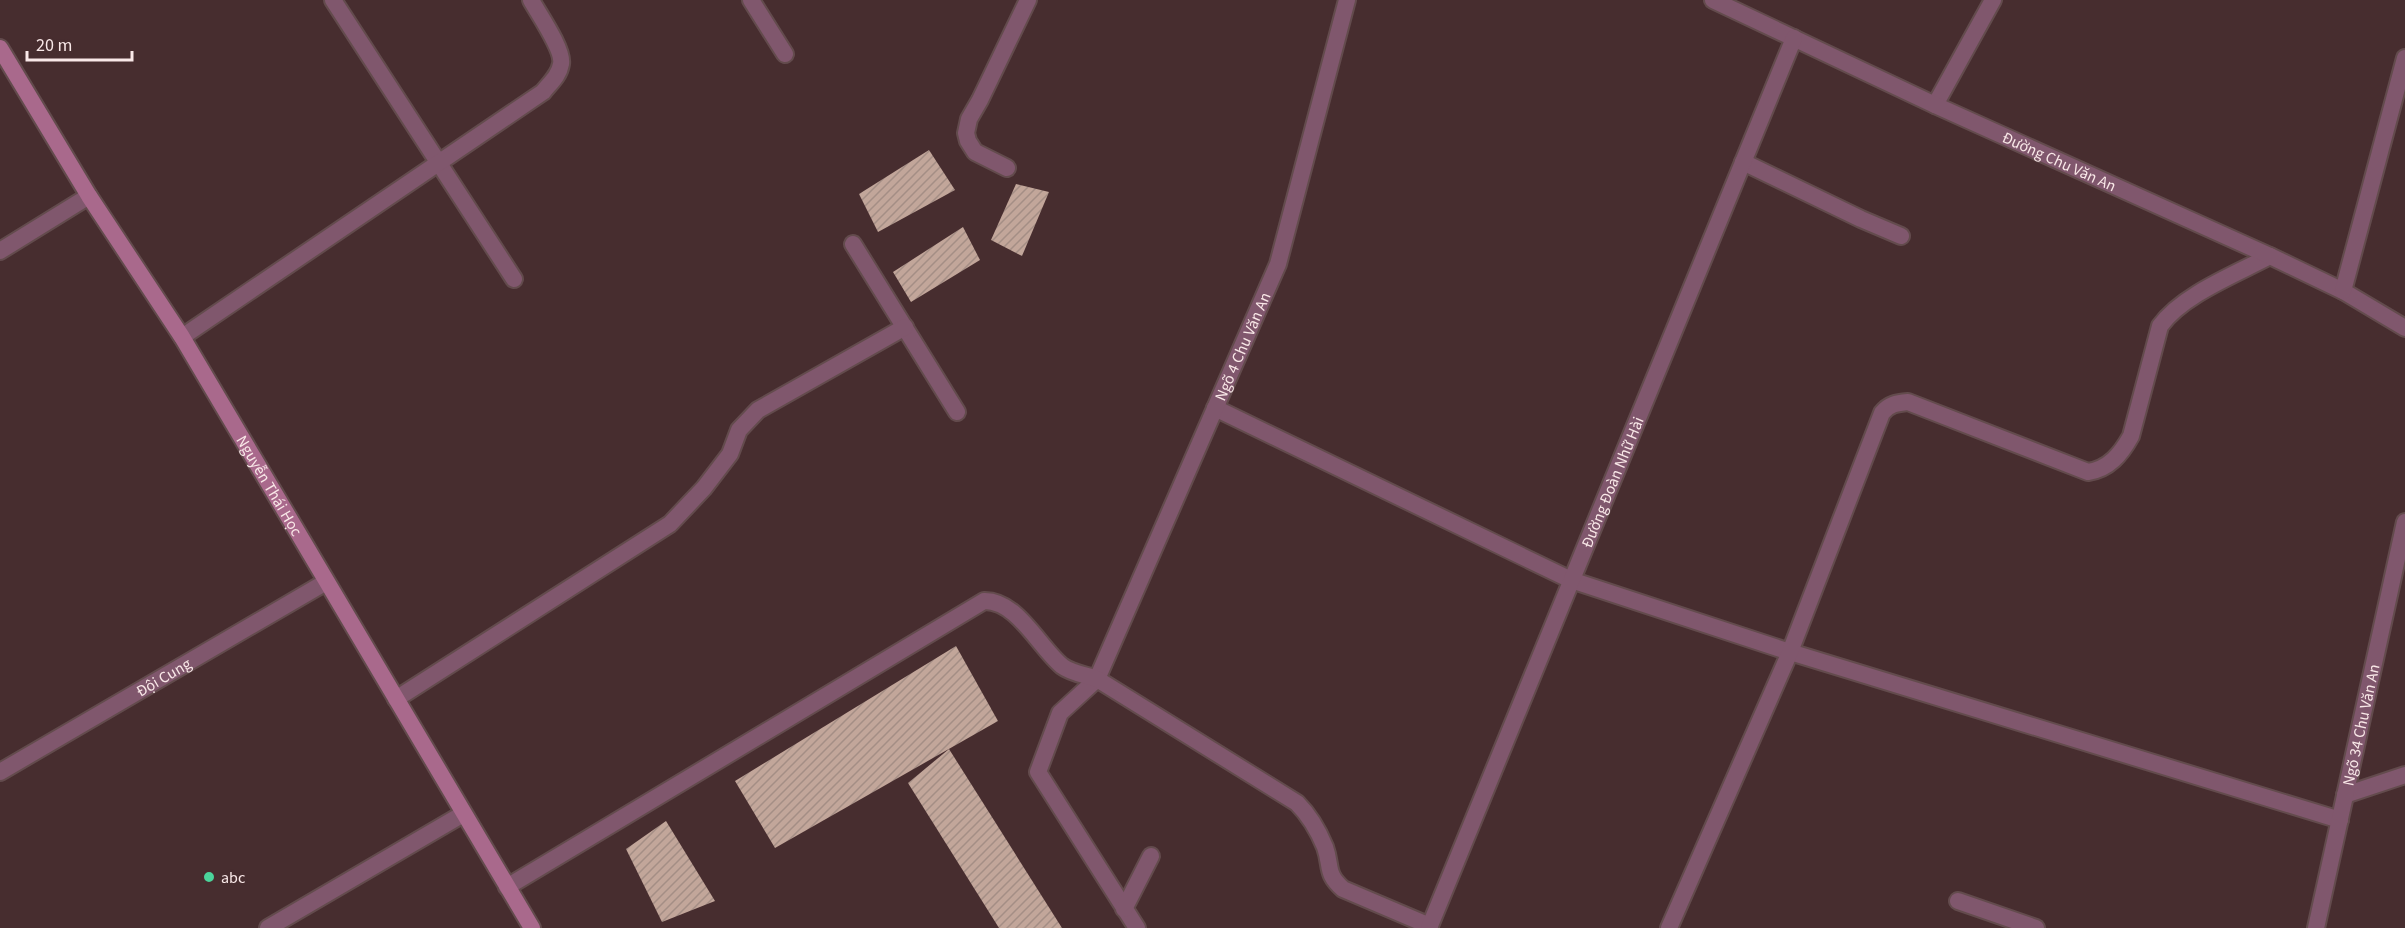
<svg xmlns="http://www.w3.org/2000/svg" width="2405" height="928" font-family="'Source Sans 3',sans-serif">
  <defs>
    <pattern id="building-hatch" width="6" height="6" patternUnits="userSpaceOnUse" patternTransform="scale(1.5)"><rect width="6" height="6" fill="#c2a69a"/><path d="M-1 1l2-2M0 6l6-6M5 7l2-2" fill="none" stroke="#a48e85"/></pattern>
  </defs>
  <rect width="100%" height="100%" fill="#472d2f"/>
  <g fill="url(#building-hatch)">
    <path d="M929,150L955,190L878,232L859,194Z"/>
    <path d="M1016,184L1049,192L1022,256L991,240Z"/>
    <path d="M963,227L980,260L911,302L893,272Z"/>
    <path d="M956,646L998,721L775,848L735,781Z"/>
    <path d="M949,749L1062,928H999L908,783Z"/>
    <path d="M666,821L715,901L662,922L626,849Z"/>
  </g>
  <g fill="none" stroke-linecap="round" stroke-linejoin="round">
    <defs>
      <g id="service">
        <path d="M1935,105L1993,0"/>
        <path d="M1743,162L1861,219L1901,236"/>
        <path d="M1215,408L1571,580L1790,652L2340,820"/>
        <path d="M1097,679L1060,713L1038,772L1137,928"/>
        <path d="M1958,901L2036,928"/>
        <path d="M1124,909L1151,856"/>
        <path d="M1669,928L1790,652L1882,413C1889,404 1897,403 1908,402L2088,472C2109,469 2121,454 2131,436L2160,326C2182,295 2236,274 2270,256"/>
      </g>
      <g id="minor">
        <path d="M333,0L514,279"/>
        <path d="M751,0L785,54"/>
        <path id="s1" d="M1713,0L1935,105L2270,256L2343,291L2405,328"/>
        <path d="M1007,168L975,152L968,141L966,133L969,119L980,100L1028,0"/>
        <path d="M853,244L957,412"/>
        <path d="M0,251L89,196"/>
        <path d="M2343,291L2405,58"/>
        <path d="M182,337L543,92C550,83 559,76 561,64C564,50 538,13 531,0"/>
        <path id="s2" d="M1097,679L1278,264L1347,0"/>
        <path d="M396,699L670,524L704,488L730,454L739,430L758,410L905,327"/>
        <path id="s3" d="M0,772L326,582"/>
        <path d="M2345,795L2405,775"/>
        <path d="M507,887L984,601C1017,600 1039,647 1062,666C1071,673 1086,675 1097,679L1297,803C1310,816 1318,830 1325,847C1332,867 1325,873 1343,889L1430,926"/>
        <path d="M268,928L463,814"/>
        <path id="s4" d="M1429,928L1794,38"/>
        <path id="s5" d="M2316,928L2405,522"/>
      </g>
      <g id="secondary">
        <path id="s6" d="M0,48L89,196L182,337L532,928"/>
      </g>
    </defs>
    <use href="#service" stroke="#634b4d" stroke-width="20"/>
    <use href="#minor" stroke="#634b4d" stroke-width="20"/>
    <use href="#secondary" stroke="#634b4d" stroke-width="20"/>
    <use href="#service" stroke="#80576d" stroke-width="16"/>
    <use href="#minor" stroke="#80576d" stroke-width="16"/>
    <use href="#secondary" stroke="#a9698c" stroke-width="16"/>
  </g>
  <circle fill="#4bd49b" stroke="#472d2f" stroke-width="2" cx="209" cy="877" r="6"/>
  <g text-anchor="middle" stroke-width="6" stroke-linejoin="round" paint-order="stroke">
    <g font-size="16" fill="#f9e8e8" stroke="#472d2f">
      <text dy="6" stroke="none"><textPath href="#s1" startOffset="382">Đường Chu Văn An</textPath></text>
      <text dy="6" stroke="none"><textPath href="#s2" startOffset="363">Ngõ 4 Chu Văn An</textPath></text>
      <text dy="6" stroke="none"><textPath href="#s4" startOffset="482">Đường Đoàn Nhữ Hài</textPath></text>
      <text dy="6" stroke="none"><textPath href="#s6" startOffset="514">Nguyễn Thái Học</textPath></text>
      <text dy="6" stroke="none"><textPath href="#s3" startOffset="189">Đội Cung</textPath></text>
      <text dy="6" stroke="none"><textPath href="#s5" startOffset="208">Ngõ 34 Chu Văn An</textPath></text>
    </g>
    <g font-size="16" fill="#f9e8e8" stroke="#472d2f" text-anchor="start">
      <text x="221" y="883">abc</text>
    </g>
  </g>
  <path d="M27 51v9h105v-9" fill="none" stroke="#f9e8e8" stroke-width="3"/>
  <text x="36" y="51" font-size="18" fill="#f9e8e8" stroke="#472d2f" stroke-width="4.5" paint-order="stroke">20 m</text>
</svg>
